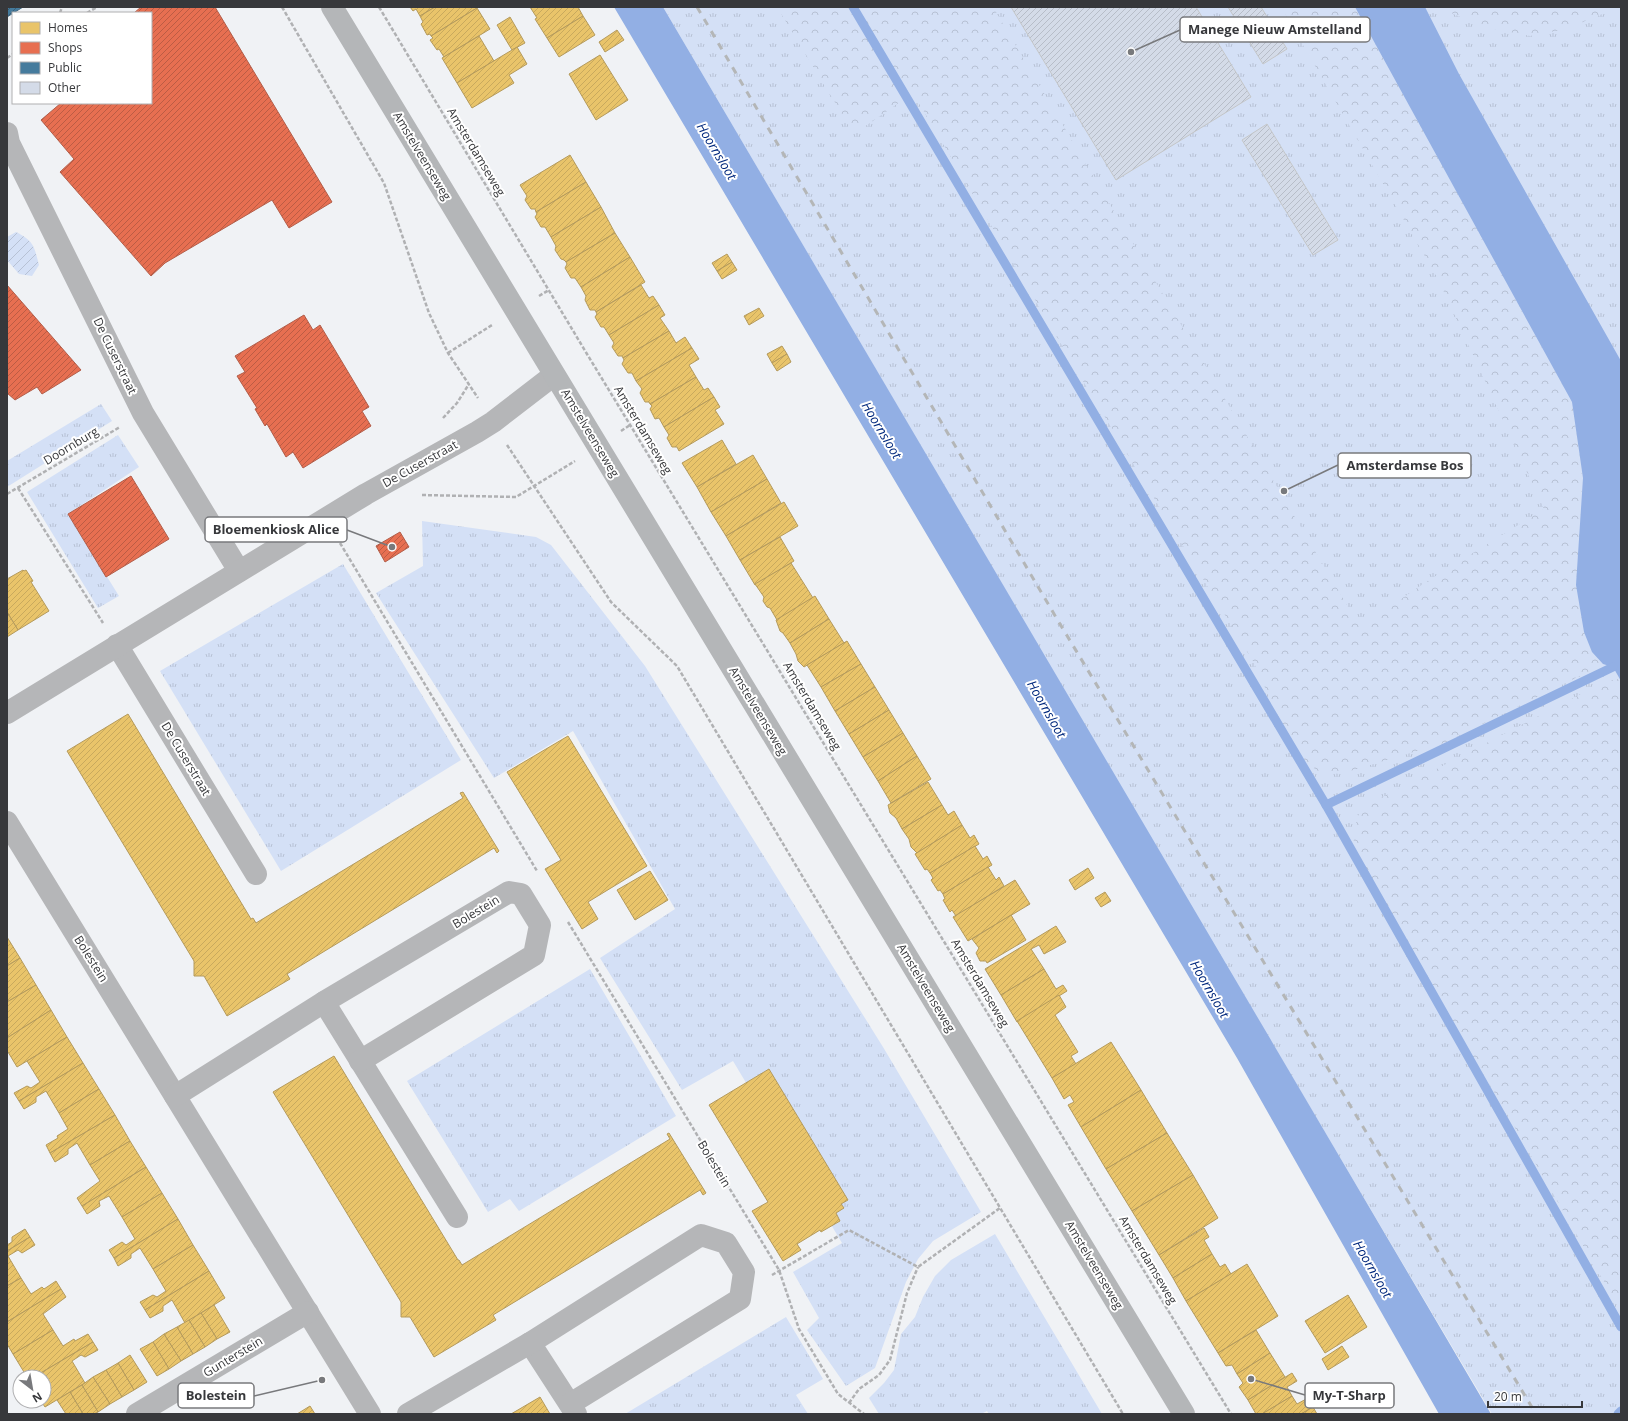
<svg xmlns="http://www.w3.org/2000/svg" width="1628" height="1421" font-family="'Open Sans',sans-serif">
  <defs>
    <pattern id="grass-tufts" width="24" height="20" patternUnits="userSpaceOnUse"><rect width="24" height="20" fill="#d4e0f6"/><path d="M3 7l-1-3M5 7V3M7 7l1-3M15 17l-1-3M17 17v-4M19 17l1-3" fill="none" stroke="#b7c1d4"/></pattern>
    <pattern id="forest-crowns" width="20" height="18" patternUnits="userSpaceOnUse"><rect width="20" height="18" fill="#d4e0f6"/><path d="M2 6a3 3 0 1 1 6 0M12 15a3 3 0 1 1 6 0" fill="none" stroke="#b7c1d4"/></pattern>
    <pattern id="garden-furrows" width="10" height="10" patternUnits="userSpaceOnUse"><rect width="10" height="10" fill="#d4e0f6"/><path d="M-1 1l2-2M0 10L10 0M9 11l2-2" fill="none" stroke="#b7c1d4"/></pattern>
    <pattern id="homes-hatch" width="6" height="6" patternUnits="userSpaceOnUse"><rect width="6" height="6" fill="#e9c46a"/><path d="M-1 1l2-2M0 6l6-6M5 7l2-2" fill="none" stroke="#c8a95d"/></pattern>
    <pattern id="shops-hatch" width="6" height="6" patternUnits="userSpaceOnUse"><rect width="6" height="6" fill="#e76f51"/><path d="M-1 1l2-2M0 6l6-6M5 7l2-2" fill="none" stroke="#bc5c44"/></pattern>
    <pattern id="public-hatch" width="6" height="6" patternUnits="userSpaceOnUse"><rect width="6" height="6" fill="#457b9d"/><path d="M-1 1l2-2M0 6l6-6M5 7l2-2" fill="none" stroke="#38607a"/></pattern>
    <pattern id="building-hatch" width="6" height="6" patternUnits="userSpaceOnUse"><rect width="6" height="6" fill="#d4dbe8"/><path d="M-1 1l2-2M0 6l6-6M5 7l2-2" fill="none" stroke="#b7bdc8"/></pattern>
  </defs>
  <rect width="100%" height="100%" fill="#f0f2f5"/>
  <g fill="url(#grass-tufts)">
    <path d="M663,7H1621V1414H1492L1227,967Z"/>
    <path d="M101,404L112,421L7,487V461Z"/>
    <path d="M118,435L139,467L68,514L119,596L98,608L27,492Z"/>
    <path d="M422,521L536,537L551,545L645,666L883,1047L981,1212L933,1241L918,1259L906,1282L875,1368L846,1386L807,1330L819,1318L793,1272L842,1243L733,1061L682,1090L600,958L675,909L573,731L494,778L376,593L423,566Z"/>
    <path d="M343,564L461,760L281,871L160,671Z"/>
    <path d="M590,969L676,1116L519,1211L510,1199L488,1212L407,1081Z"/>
    <path d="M995,1234L1102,1414H989L987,1411L981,1414H879L869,1398L884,1383L894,1370L901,1334L915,1317L923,1297L935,1276L951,1260Z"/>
    <path d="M786,1317L823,1379L796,1395L808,1414H625Z"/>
  </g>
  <g fill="url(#forest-crowns)">
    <path d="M777,7H993L1360,627L1426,582L1544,509L1438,279L1281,7H1355L1572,402L1583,478L1576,585L1610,661L1444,743L1340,774L1318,771L1295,755L1254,663L1080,376L913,93L854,134Z"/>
    <path d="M1437,7H1619L1566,29L1530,36L1484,27Z"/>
    <path d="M1619,679L1621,681V1311L1500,1102L1376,895L1353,846L1357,817L1367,805L1606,681Z"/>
  </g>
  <path fill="url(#garden-furrows)" d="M16,232C34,241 34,246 39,265L32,276L19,274L7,260V237Z"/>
  <g fill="#92afe4">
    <path d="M614,7H663L1491,1414H1439L1237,1058Z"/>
    <path d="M1355,7H1425L1459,74L1621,361V681L1613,667L1603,664L1592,652L1584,632L1576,585L1583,478L1572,402Z"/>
  </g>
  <g fill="url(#homes-hatch)" stroke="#b49a5c">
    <path d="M410,7H435L420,16L416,9L413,11Z"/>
    <path d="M435,7H476L477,8L431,36L430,34L427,35L421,24L423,22L420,16Z"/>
    <path d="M530,7H578L583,16L547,38L535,19L537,18Z"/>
    <path d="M477,8L490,29L444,57L439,49L437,50L430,40L433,38L431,36Z"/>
    <path d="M583,16L595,35L559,57L547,38Z"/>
    <path d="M510,17L525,43L512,50L497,25Z"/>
    <path d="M617,30L624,40L605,52L599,42Z"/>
    <path d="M479,36L494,61L457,83L442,58Z"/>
    <path d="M517,47L527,64L509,75L514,83L472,108L457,83Z"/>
    <path d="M600,55L628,100L596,120L569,74Z"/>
    <path d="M570,155L586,182L536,212L535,209H531L525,200L527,196L520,185Z"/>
    <path d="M586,182L601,207L551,237L545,227H541L535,217L537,214L536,212Z"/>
    <path d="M601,207L615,233L566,262L564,260L561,259L555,250L556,246L551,237Z"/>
    <path d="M615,233L630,257L581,287L575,278H571L565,268L567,264L566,262Z"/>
    <path d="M727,254L732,262L717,271L712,263Z"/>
    <path d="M630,257L645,282L596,312L595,310H590L585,300L586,296L581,287Z"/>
    <path d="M732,262L737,270L722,279L717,271Z"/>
    <path d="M641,285L649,298L653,296L659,305L609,335L604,327H601L595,317L597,314L596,312Z"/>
    <path d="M659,305L665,315L660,318L669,331L623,358L622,356H618L612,347L614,343L609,335Z"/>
    <path d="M759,308L764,316L749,325L744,316Z"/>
    <path d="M669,331L676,343L685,337L692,348L636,381L632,373H628L622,364L624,360L623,358Z"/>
    <path d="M782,346L787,354L772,363L767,354Z"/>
    <path d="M692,348L699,359L689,365L696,377L650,404L649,402H645L640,393L642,389L636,381Z"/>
    <path d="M787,354L791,362L777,371L772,363Z"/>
    <path d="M696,377L704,390L708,388L714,397L664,427L659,418L655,419L650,409L652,406L650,404Z"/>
    <path d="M714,397L720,407L715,410L724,424L679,451L677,447H672L667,438L669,435L664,427Z"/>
    <path d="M722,440L736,464L697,487L682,463Z"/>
    <path d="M753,455L767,479L711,512L697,487Z"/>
    <path d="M767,479L781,503L726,536L711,512Z"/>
    <path d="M784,502L798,526L740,560L726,536Z"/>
    <path d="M780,537L794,561L755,585L740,560Z"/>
    <path d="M791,563L813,598L777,620L770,608L767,607L763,601L764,597L755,584Z"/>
    <path d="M23,570L24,571L26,570L33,581L31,582L49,611L18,630L7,612V579Z"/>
    <path d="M815,596L829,619L790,643L783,633L780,631L776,620Z"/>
    <path d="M7,612L18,630L7,637Z"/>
    <path d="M829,619L844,643L804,667L798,661L796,654L790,643Z"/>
    <path d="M847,641L861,664L821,687L807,665Z"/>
    <path d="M861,664L875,687L835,711L821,687Z"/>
    <path d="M875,687L889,710L849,734L835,711Z"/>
    <path d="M889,710L903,733L863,757L849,734Z"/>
    <path d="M128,714L251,919L253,918L256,923L463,798L460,793L463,792L499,851L497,853L494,848L287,974L290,979L227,1016L204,976H194V961L67,751Z"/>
    <path d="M903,733L917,756L878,781L863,757Z"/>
    <path d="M568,736L647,866L588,902L598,919L582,929L545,869L561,860L507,772Z"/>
    <path d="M917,756L931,779L891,803L878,781Z"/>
    <path d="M928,782L942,805L902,829L896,818L890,813L888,805Z"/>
    <path d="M942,805L948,815L954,811L962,825L917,853L911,847L909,839L902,829Z"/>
    <path d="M962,825L970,838L974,835L979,844L930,873L927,869L925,870L915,854Z"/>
    <path d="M975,846L983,859L987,856L992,865L943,894L940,890L938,891L931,880L933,878L930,873Z"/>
    <path d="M988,867L996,880L999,877L1004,886L956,916L952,910L950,912L943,900L945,899L943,894Z"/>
    <path d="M1088,868L1094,878L1075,890L1069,880Z"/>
    <path d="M650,871L668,900L635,920L617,890Z"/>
    <path d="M1015,880L1030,904L968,941L953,917Z"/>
    <path d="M1105,892L1111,901L1101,907L1095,898Z"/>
    <path d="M1011,915L1026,940L987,963L986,961H980L976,953L979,948L972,939Z"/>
    <path d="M1056,926L1066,942L1044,954L1039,945L1031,949L1044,969L1001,995L985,969Z"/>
    <path d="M7,937L20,958L7,966Z"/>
    <path d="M20,958L36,985L7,1002V966Z"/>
    <path d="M1044,969L1056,989L1063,985L1067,991L1017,1022L1001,995Z"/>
    <path d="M36,985L51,1010L7,1038V1002Z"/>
    <path d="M1059,995L1066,1007L1055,1015L1078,1052L1071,1056L1076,1064L1052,1078L1017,1021Z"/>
    <path d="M51,1010L67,1037L17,1067L8,1052H7V1038Z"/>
    <path d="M67,1037L83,1063L19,1101L14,1093L27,1086L31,1088L40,1082L27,1061Z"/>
    <path d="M1111,1042L1141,1090L1081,1127L1068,1105L1074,1102L1070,1095L1064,1099L1052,1078Z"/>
    <path d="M334,1056L458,1260H459L462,1265L670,1139L667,1134L669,1133L706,1193L703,1195L700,1190L493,1315L496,1320L434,1357L410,1317H401V1302L273,1092Z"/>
    <path d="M83,1063L99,1089L59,1113L46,1091L36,1097V1102L24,1109L19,1101Z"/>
    <path d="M769,1069L848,1200L841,1204L844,1208L836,1213L840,1221L821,1232L820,1230L797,1244L801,1250L783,1261L752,1211L768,1202L709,1105Z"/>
    <path d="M99,1089L115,1115L50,1153L46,1145L58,1138L57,1136L68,1129L59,1113Z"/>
    <path d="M1141,1090L1167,1133L1106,1169L1081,1127Z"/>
    <path d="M115,1115L130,1141L90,1165L77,1143L68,1149V1154L55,1162L50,1153Z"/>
    <path d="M1167,1133L1193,1175L1132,1211L1106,1169Z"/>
    <path d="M130,1141L146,1167L82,1206L77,1198L100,1181L90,1165Z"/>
    <path d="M146,1167L162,1193L122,1217L109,1196L99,1201L100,1206L87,1214L82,1206Z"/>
    <path d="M1193,1175L1218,1218L1159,1255L1132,1211Z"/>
    <path d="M162,1193L178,1219L114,1258L109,1250L122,1242L126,1245L135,1239L122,1217Z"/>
    <path d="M178,1219L193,1245L153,1269L140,1248L131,1254V1258L118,1266L114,1258Z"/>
    <path d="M1204,1228L1209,1237L1204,1240L1212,1254L1173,1278L1159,1255Z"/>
    <path d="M25,1229L30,1237L7,1251V1245L12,1242V1237Z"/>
    <path d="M30,1237L35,1245L22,1253L18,1250L8,1256L21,1278L7,1286V1251Z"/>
    <path d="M193,1245L209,1271L145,1310L140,1302L153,1295L157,1297L166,1291L153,1269Z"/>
    <path d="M1212,1254L1220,1267L1225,1264L1231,1274L1186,1301L1173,1278Z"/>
    <path d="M1247,1264L1278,1316L1218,1353L1186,1301Z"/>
    <path d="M209,1271L225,1298L185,1323L172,1300L163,1306V1311L150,1318L145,1310Z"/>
    <path d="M21,1278L31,1294L42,1287L44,1289L56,1281L61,1289L7,1322V1286Z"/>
    <path d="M61,1289L66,1297L43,1314L53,1330L13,1354L7,1344V1322Z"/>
    <path d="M1348,1295L1367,1327L1325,1353L1305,1321Z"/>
    <path d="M214,1305L230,1332L217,1339L201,1313Z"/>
    <path d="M201,1313L217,1339L205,1347L189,1320Z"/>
    <path d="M189,1320L205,1347L193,1354L177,1327Z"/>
    <path d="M177,1327L193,1354L181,1361L164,1334Z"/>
    <path d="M53,1330L63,1346L74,1339L75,1341L88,1334L93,1342L34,1377H27L13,1354Z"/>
    <path d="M1256,1330L1270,1353L1237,1374L1232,1365L1226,1366L1218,1353Z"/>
    <path d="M164,1334L181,1361L169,1369L153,1342Z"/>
    <path d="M93,1342L98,1350L85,1357L81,1355L72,1361L85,1383L45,1407L41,1401H44V1377H34Z"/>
    <path d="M153,1342L169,1369L157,1376L140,1349Z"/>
    <path d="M1342,1346L1349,1357L1328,1370L1322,1359Z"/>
    <path d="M1270,1353L1285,1377L1248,1400L1239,1387L1243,1383L1237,1374Z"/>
    <path d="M130,1355L147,1382L134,1390L118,1363Z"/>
    <path d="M118,1363L134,1390L122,1397L106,1370Z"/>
    <path d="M106,1370L122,1397L110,1404L93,1377Z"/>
    <path d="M1292,1373L1297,1381L1287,1387L1292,1396L1262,1414H1256L1248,1400Z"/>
    <path d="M93,1377L110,1404L98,1412L82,1385Z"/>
    <path d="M82,1385L98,1412L94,1414H83L70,1392Z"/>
    <path d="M70,1392L83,1414H66L57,1400Z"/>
    <path d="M1292,1396L1297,1404L1308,1398L1313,1407L1301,1414H1262Z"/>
    <path d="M540,1397L550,1414H511Z"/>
    <path d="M310,1406L315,1414H297Z"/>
    <path d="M1313,1407L1317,1414H1301Z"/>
  </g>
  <g fill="url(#shops-hatch)" stroke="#b25e4a">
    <path d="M141,7H215L332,202L289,228L272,200L165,263L151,276L60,172L74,159L41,120L61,103H151V13H134Z"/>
    <path d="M7,285L81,370L42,394L37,387L15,400L7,393Z"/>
    <path d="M304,315L313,330L320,325L369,407L362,411L371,426L303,468L293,452L286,457L267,424L265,426L255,409L257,408L237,376L245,372L235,356Z"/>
    <path d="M131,476L169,539L106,577L68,514Z"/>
    <path d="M400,532L409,547L385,562L376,546Z"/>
  </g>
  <path fill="url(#public-hatch)" stroke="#416780" d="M7,7H23L7,17Z"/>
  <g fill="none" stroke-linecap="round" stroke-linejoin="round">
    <g stroke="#92afe4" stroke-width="9">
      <path d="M853,7L1326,805L1621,1327"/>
      <path d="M1326,805L1613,667"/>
      <path d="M1618,1414L1621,1411"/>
    </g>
  </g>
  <g fill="url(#building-hatch)" stroke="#c4c6c8">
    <path d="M1011,7H1196L1251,97L1116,180Z"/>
    <path d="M1228,7H1261L1287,49L1263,64Z"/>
    <path d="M1267,124L1338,240L1313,255L1242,140Z"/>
  </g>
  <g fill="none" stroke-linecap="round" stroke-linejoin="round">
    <g stroke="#b0b1b3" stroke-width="2.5" stroke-dasharray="4 2" stroke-linecap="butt">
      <path d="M282,7L384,183L429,313L448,353L478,398"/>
      <path d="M379,7L587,354L1231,1414"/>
      <path d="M60,13L62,7"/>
      <path d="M87,13L97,7"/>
      <path d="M7,58L13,54"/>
      <path d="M539,296L549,290"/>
      <path d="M448,353L492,325"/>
      <path d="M443,418L457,403L469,384"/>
      <path d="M621,431L630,425"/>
      <path d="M507,445L611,602L677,666L1123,1414"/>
      <path d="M18,488L103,623"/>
      <path d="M7,494L120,427"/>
      <path d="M422,495L516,497L575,461"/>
      <path d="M340,543L537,871"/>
      <path d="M568,922L779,1270L799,1329L838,1394L864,1414"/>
      <path d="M772,1275L849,1230L918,1267L1000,1208"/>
      <path d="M849,1403L859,1389L879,1375L890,1360L907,1293L918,1267"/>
    </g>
    <g stroke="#b5b6b8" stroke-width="22">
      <path d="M7,133L9,143L143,413L239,571"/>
      <path d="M117,645L256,874"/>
      <path d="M7,822L370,1414"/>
      <path d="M324,1002L457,1217"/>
      <path d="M175,1096L324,1002L509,892L521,894L540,925L534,955L360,1061"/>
      <path d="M530,1343L576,1414"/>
      <path d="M137,1414L308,1312"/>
      <path d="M408,1414L530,1343L701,1235L726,1243L744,1272L740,1299L570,1404"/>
    </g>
    <path stroke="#b5b6b8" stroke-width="22" d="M7,713L366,494L477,432L493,422L554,375"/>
    <path stroke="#b4b6b8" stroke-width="22" d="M332,7L1184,1414"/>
    <path stroke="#b4b6b7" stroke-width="3" stroke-dasharray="7 7" stroke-linecap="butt" d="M697,7L1057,619L1536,1414"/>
  </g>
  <g text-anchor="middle" stroke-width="4" stroke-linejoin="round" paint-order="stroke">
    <g font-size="12" fill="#37383b" stroke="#fff">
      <text transform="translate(476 152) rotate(59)" y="4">Amsterdamseweg</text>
      <text transform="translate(422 156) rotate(59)" y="4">Amstelveenseweg</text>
      <text transform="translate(115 356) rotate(64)" y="4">De Cuserstraat</text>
      <text transform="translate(643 430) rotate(59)" y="4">Amsterdamseweg</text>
      <text transform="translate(590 433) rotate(59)" y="4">Amstelveenseweg</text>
      <text transform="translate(71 446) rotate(-31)" y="4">Doornburg</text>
      <text transform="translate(420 464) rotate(-29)" y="4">De Cuserstraat</text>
      <text transform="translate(812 706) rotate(59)" y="4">Amsterdamseweg</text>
      <text transform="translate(758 711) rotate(59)" y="4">Amstelveenseweg</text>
      <text transform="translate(186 759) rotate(59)" y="4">De Cuserstraat</text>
      <text transform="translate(476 912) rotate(-31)" y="4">Bolestein</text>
      <text transform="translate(91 959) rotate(58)" y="4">Bolestein</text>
      <text transform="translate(980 983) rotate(59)" y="4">Amsterdamseweg</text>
      <text transform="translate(926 988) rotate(59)" y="4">Amstelveenseweg</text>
      <text transform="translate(714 1164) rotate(59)" y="4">Bolestein</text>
      <text transform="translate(1148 1260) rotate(59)" y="4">Amsterdamseweg</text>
      <text transform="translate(1094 1265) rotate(59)" y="4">Amstelveenseweg</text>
      <text transform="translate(233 1357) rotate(-31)" y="4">Gunterstein</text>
    </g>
    <g font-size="13" font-style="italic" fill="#00287d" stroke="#fff">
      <text transform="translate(717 151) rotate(59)" y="5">Hoornsloot</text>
      <text transform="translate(882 430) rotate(59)" y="5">Hoornsloot</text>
      <text transform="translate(1047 709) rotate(60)" y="5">Hoornsloot</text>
      <text transform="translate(1210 989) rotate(60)" y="5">Hoornsloot</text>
      <text transform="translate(1373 1269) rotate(60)" y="5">Hoornsloot</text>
    </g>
  </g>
  <path fill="none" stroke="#78797c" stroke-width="1.5" d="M1131 52L1180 30M1284 491L1338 465M392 547L347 530M1251 1379L1305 1395M322 1380L254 1396"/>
  <g fill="#78797c" stroke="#fff" stroke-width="1.5">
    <circle cx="1131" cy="52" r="4"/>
    <circle cx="1284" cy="491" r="4"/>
    <circle cx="392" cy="547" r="4"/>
    <circle cx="1251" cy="1379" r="4"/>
    <circle cx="322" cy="1380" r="4"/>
  </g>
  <g fill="#fff" stroke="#78797c" stroke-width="1.5">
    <rect x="1180" y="17" width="190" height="25" rx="4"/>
    <rect x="1338" y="453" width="133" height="25" rx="4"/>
    <rect x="205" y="517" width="142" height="25" rx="4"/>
    <rect x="1305" y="1383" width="89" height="25" rx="4"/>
    <rect x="178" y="1383" width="76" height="25" rx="4"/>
  </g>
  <g font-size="13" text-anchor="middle" font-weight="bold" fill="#37383b">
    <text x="1275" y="34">Manege Nieuw Amstelland</text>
    <text x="1405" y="470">Amsterdamse Bos</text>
    <text x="276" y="534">Bloemenkiosk Alice</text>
    <text x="1349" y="1400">My-T-Sharp</text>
    <text x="216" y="1400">Bolestein</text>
  </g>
  <rect width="1628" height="1421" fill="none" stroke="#37383b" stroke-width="16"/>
  <rect x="12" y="12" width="140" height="92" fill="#ffffff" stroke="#afafb1"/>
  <rect x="20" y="22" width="20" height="12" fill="#e9c46a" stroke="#afafb1"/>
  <text x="48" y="32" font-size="12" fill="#37383b">Homes</text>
  <rect x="20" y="42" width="20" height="12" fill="#e76f51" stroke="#afafb1"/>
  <text x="48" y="52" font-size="12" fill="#37383b">Shops</text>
  <rect x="20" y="62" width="20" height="12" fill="#457b9d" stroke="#afafb1"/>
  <text x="48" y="72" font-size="12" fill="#37383b">Public</text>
  <rect x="20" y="82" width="20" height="12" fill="#d4dbe8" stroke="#afafb1"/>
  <text x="48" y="92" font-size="12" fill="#37383b">Other</text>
  <g transform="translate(32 1389) rotate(149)"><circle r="19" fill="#ffffff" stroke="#afafb1"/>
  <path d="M0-3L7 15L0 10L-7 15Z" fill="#78797c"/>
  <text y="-6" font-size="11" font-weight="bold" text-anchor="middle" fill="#37383b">N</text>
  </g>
  <path d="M1488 1401v6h94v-6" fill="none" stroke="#37383b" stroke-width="2"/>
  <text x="1494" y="1401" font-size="12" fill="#37383b" stroke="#ffffff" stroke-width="3" paint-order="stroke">20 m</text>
</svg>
